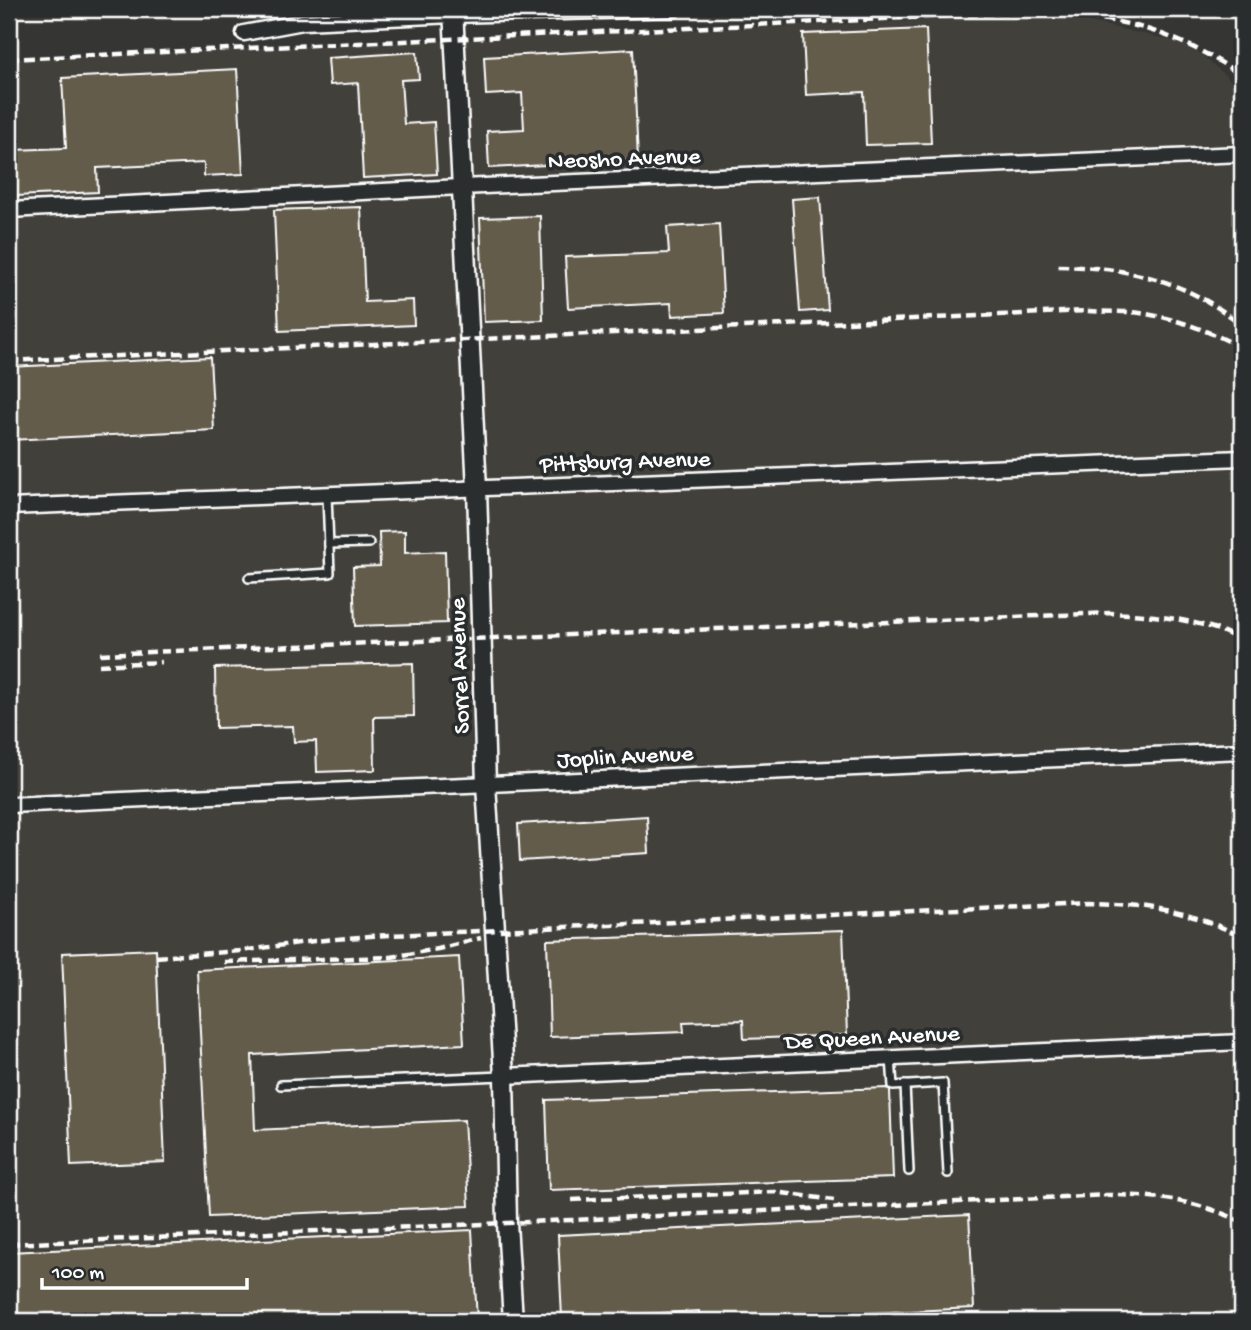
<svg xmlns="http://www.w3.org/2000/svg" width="1251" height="1330" font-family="'Gochi Hand',sans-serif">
  <rect width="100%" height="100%" fill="#353634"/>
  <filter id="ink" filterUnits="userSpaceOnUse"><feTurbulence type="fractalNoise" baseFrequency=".0143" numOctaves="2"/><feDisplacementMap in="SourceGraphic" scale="14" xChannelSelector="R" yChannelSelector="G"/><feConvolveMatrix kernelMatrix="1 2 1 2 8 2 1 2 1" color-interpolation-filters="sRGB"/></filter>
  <g filter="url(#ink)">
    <path fill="#43413b" d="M1060,15L1190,45L1242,90V1321H9V59Z"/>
    <g fill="#635c4c" stroke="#fff" stroke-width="2">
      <path d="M926,29L931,143L866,145L864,92L806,95L803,34Z"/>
      <path d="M633,49L638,160L489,168L487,131L524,129L522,93L486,95L484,57Z"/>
      <path d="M417,52L419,79L401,80L404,124L434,122L437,174L363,178L358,83L330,85L328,58Z"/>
      <path d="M237,69L243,174L204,176V163L97,168L98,192L16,196L13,150L66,148L62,78Z"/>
      <path d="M820,197L828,310L800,312L792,199Z"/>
      <path d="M361,207L365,302L413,300L414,325L279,331L274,210Z"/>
      <path d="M540,216L543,320L484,322L480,218Z"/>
      <path d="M719,224L724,313L672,316L671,303L568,308L565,257L669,253L667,227Z"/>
      <path d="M210,357L214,430L9,440V367Z"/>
      <path d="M405,531V553L445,551L447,623L355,626L353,567L380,566L379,532Z"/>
      <path d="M413,663L414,716L374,717L375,770L317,772L316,741L294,742L293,726L216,728L215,668Z"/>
      <path d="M647,816L649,853L520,861L518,824Z"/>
      <path d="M843,930L847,1035L744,1039L743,1020L683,1022L684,1032L550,1037L547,940Z"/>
      <path d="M156,949L165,1162L71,1166L62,953Z"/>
      <path d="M459,957L464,1044L252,1055L255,1130L464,1120L469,1206L209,1217L197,970Z"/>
      <path d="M887,1088L890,1091L893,1178L549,1190L546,1100Z"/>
      <path d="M969,1215L974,1308L785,1317V1321H700L699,1311L562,1318L558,1235Z"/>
      <path d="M472,1230L477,1321H9V1252Z"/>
    </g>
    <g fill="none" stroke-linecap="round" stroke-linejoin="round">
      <defs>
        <g id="service">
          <path d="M329,544L369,543"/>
          <path d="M249,578L330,573L327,495"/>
          <path d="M891,1058L893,1086L943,1083L948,1173"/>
          <path d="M281,1085L503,1076"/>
          <path d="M905,1085L909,1171"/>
        </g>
        <g id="minor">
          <path d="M244,33L303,22L453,15L674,9"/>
          <path d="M9,210L461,187L1242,154"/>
          <path d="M9,507L1242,458"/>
          <path d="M9,805L1242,751"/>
          <path d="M504,1076L1242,1042"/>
        </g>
        <path id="tertiary" d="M453,9L477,489L486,784L504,1076L507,1223L513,1321"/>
      </defs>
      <use href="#service" stroke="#fff" stroke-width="12"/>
      <use href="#minor" stroke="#fff" stroke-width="19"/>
      <use href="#tertiary" stroke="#fff" stroke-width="23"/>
      <use href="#service" stroke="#2a2d2e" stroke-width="7"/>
      <use href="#minor" stroke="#2a2d2e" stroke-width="14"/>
      <use href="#tertiary" stroke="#2a2d2e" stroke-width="18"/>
      <g stroke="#fff" stroke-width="4.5" stroke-dasharray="10 5" stroke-linecap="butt">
        <path d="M9,59L1015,13C1047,14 1081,15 1113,21C1159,29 1203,49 1242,76"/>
        <path d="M1058,266C1131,268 1183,279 1242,325"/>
        <path d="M9,361L1086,311C1103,312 1122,311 1140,313C1176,318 1210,331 1242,348"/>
        <path d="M100,654L1111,613C1154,615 1204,619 1242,641"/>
        <path d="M99,665L162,662"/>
        <path d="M156,957L240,951L314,941L370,936L1088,903C1146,904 1190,910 1242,937"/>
        <path d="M224,962L391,957L438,949L481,938"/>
        <path d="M572,1200L775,1192L834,1200"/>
        <path d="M9,1244L507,1223L1107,1195C1153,1195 1200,1201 1242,1222"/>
      </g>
    </g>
  </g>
  <g text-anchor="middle" stroke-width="7" stroke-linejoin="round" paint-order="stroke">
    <g font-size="24" fill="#fff" stroke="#2a2d2e">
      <text transform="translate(624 157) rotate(-2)" y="8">Neosho Avenue</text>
      <text transform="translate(625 460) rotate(-2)" y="8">Pittsburg Avenue</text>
      <text transform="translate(458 666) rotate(-92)" y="8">Sorrel Avenue</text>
      <text transform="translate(625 755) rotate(-3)" y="8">Joplin Avenue</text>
      <text transform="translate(872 1036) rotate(-3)" y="8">De Queen Avenue</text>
    </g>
  </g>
  <rect width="1251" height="1330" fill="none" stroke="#2a2d2e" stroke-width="35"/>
  <rect x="18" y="18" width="1216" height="1295" fill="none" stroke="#fff" stroke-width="2.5" filter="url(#ink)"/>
  <path d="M42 1278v10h205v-10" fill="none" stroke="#ffffff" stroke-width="3.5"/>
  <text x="52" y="1278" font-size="21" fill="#ffffff" stroke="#2a2d2e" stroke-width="5" paint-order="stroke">100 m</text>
</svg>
